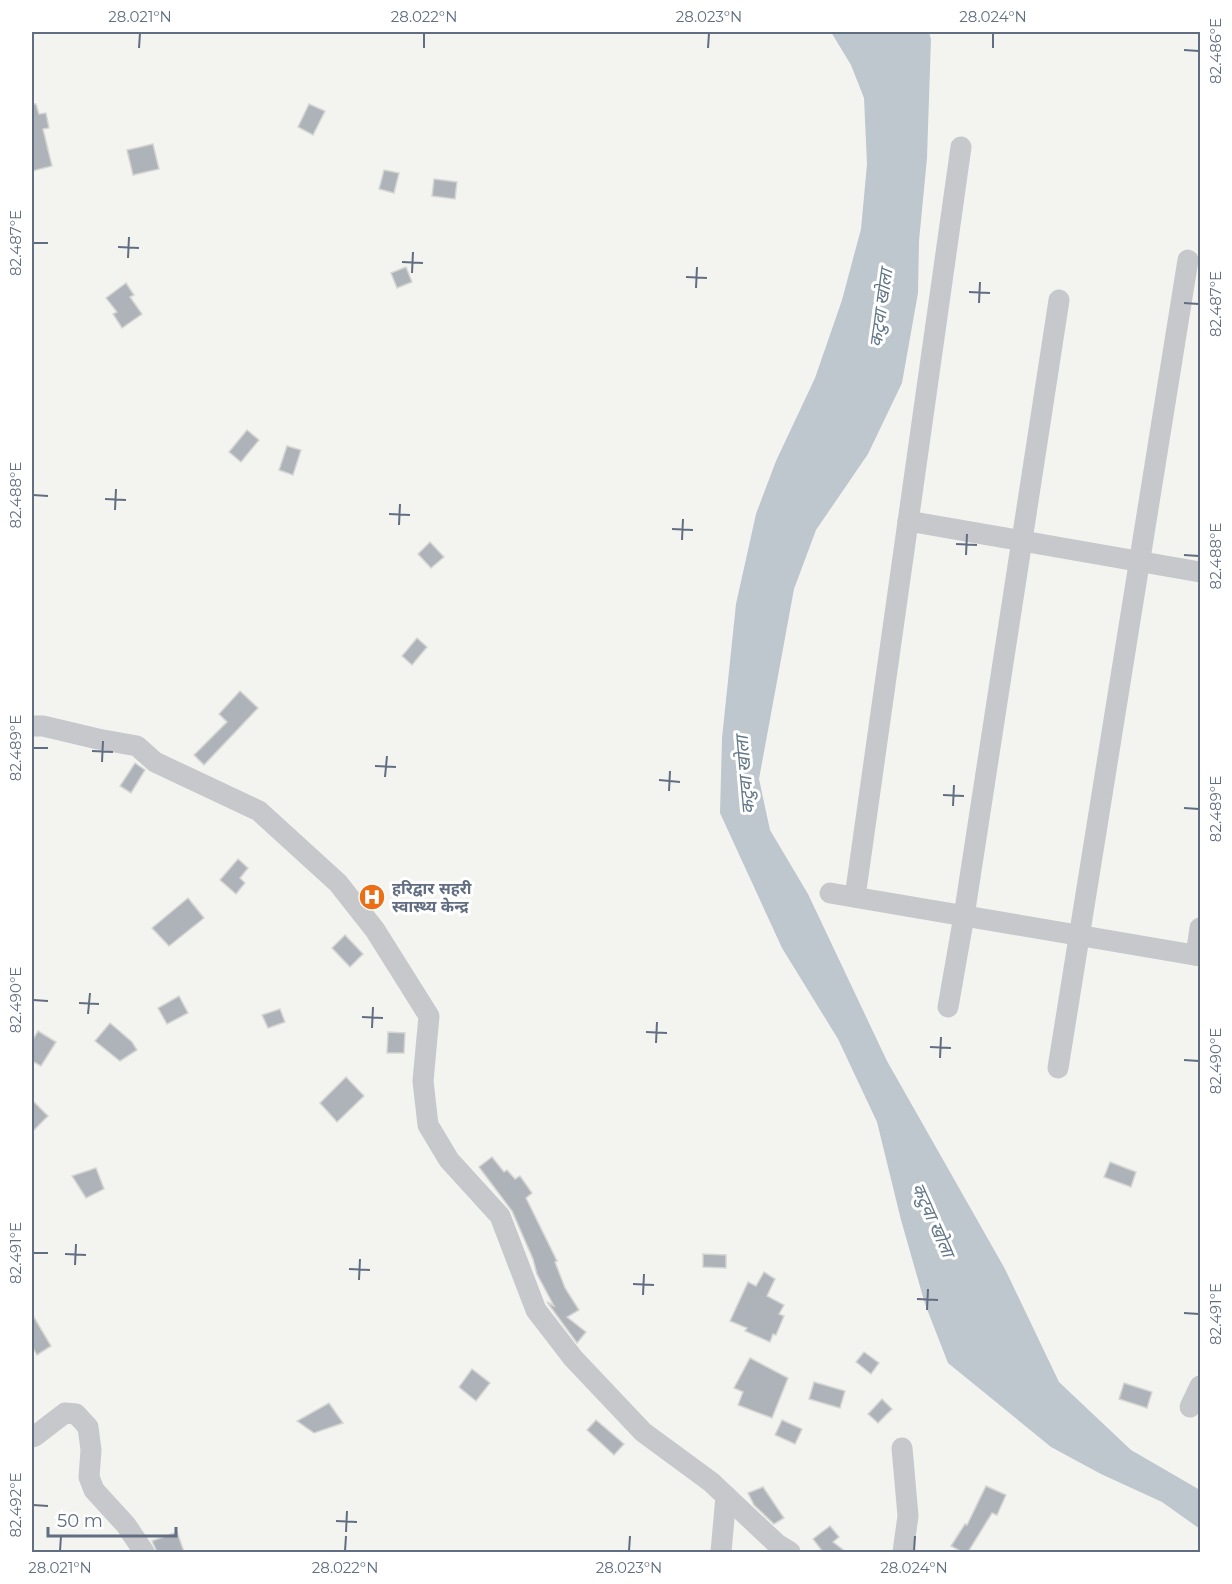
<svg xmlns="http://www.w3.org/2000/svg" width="1232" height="1584" font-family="Montserrat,'Noto Sans Devanagari',sans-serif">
  <rect width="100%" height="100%" fill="#f3f4ef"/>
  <path fill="#bec7ce" d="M831,32H929L931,39L927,158L919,241L918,293L902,383L868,454L816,530L794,589L759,779L770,830L808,894L887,1061L1005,1269L1059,1382L1131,1450L1200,1490V1529L1162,1502L1101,1474L1051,1447L948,1363L925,1304L901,1220L877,1122L838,1039L782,948L720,813L722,738L736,604L756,514L776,461L815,378L842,300L861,229L867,164L864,98L851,65Z"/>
  <g fill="#aeb3ba" stroke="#d5d5d2" stroke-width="1.5">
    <path d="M32,104H36L39,114L46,113L49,128L43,129L52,166L32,171Z"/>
    <path d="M309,104L325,111L313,135L298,127Z"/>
    <path d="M153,144L159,169L133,175L127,150Z"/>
    <path d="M384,170L399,173L394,193L379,189Z"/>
    <path d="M434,179L457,182L455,199L432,196Z"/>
    <path d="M406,267L412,282L397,288L391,273Z"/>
    <path d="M126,283L134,295L130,297L142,314L122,328L113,314L117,312L106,298Z"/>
    <path d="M247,430L259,440L241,462L229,452Z"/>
    <path d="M287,446L301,450L293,475L279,470Z"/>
    <path d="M430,542L444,557L431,568L418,554Z"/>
    <path d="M417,638L427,647L412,665L402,656Z"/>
    <path d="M240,691L258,708L204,765L194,755L227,722L219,714Z"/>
    <path d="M135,763L145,770L131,793L120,786Z"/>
    <path d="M238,859L248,868L240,878L245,883L236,894L220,880Z"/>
    <path d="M188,898L204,918L169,946L152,928Z"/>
    <path d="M345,935L363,954L350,967L332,948Z"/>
    <path d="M179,996L188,1013L167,1024L158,1008Z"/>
    <path d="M280,1009L285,1022L268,1028L262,1015Z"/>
    <path d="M110,1023L132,1042L137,1050L120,1061L95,1041Z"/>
    <path d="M38,1031L56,1042L41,1066L32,1061V1041Z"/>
    <path d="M388,1032L405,1033L404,1053H387Z"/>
    <path d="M346,1077L364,1096L337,1122L320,1103Z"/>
    <path d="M32,1100L48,1116L32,1132Z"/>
    <path d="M492,1157L504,1172L507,1170L515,1179L520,1176L532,1193L526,1198L557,1261L555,1262L565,1288L579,1310L567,1317L586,1332L577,1343L547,1302L554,1306L537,1274L533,1259L512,1211L479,1167Z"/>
    <path d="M1110,1162L1136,1172L1131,1187L1104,1177Z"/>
    <path d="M96,1168L104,1189L86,1198L72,1176Z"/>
    <path d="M703,1254L726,1255V1268L703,1267Z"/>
    <path d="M764,1272L775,1279L767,1296L784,1305L779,1314L784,1316L776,1335L773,1334L770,1342L745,1331L747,1328L730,1321L748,1282L756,1286Z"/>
    <path d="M32,1314L51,1346L37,1355L32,1346Z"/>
    <path d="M864,1352L879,1363L871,1374L856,1362Z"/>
    <path d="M750,1358L788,1378L772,1418L738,1405L743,1392L734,1388Z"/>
    <path d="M472,1369L490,1383L476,1401L459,1387Z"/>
    <path d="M814,1382L845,1391L840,1408L809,1399Z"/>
    <path d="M1124,1383L1152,1392L1147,1408L1119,1399Z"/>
    <path d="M882,1399L892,1409L878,1423L868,1414Z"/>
    <path d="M329,1403L343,1423L314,1433L297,1421Z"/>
    <path d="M596,1420L624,1444L614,1455L587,1430Z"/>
    <path d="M782,1420L802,1429L795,1444L775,1435Z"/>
    <path d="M986,1486L1006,1495L997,1515L992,1513L968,1552H962L951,1546L965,1524L967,1525Z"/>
    <path d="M763,1487L784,1518L774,1524L754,1505L748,1493Z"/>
    <path d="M830,1526L839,1537L833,1542L846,1552H823L813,1539Z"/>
    <path d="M177,1532L184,1552H157L152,1541Z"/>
  </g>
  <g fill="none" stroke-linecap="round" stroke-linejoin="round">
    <g stroke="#c6c8cc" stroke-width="21">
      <path d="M908,521L1200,572"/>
      <path d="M32,726H43L98,739L137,746L155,762L259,811L338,883L375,930L429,1016L423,1081L428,1125L449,1160L500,1216L536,1310L573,1358L643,1432L711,1482L777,1544L790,1552"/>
      <path d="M830,893L1200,956"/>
      <path d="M855,897L961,147"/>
      <path d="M1196,955L1200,928"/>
      <path d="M948,1007L964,916L1059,300"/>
      <path d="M1058,1068L1188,260"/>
      <path d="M1190,1407L1200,1386"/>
      <path d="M32,1437L35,1436L65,1413L76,1414L88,1427L91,1450L89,1477L94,1490L126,1525L144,1552"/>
      <path d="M902,1448L908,1516L903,1552"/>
      <path d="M721,1552L726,1496"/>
    </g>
  </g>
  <path fill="none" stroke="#616e82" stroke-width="2" d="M139,48L140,33M424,48V33M708,48L709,33M993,48V33M1184,50L1199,51M33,243H48M118,247L139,248M128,258L129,237M402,262L423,263M412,273L413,252M686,277L707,278M696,288L697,267M969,292L990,293M979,303L980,282M1184,303L1199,304M33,495L48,496M105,499L126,500M115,510L116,489M389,514L410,515M399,525L400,504M672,529L693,530M682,540L683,519M956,544L977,545M966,555L967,534M1184,555L1199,556M33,748H48M92,751L113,752M102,762L103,741M375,766L396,767M385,777L387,756M659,780L680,782M669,791L670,771M943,795L964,796M953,806L954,785M1184,808L1199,809M33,1000L48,1001M79,1003L99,1004M88,1014L90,993M362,1017L383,1018M372,1028L373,1007M646,1032L667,1033M656,1043L657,1022M930,1047L951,1048M940,1058L941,1037M1184,1060L1199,1061M33,1253H48M65,1254L86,1255M75,1265L76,1244M349,1269L370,1270M359,1280L360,1259M633,1284L654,1285M643,1295L644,1274M917,1299L938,1300M927,1310L928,1289M1184,1313L1199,1314M33,1505L48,1506M336,1521L357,1522M346,1532L347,1511M60,1551L61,1536M345,1551L346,1536M629,1551L630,1536M914,1551L915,1536"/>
  <defs>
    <symbol id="hospital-disc" viewBox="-11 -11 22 22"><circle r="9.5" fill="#ec6e17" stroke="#fff"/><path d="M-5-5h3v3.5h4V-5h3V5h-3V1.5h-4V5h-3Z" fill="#fff"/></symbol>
  </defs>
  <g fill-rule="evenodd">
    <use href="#hospital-disc" x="357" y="882" width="30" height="30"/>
  </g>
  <g text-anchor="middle" stroke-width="6" stroke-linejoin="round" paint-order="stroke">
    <g font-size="16" font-weight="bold" fill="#616e82" stroke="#fff" text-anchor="start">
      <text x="392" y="894">हरिद्वार सहरी<tspan x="392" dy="18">स्वास्थ्य केन्द्र</tspan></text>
    </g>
    <g font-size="18" font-style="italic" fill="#617687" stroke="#fff">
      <text transform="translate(881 308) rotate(-82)" y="6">कटुवा खोला</text>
      <text transform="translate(745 775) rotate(-95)" y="6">कटुवा खोला</text>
      <text transform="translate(933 1220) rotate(66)" y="6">कटुवा खोला</text>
    </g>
  </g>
  <rect width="1232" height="1584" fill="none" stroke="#ffffff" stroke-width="66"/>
  <path d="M48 1527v9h128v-9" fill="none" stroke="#616e82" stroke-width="3"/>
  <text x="57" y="1527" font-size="18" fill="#616e82" stroke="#ffffff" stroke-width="4.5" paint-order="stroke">50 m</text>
  <rect x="33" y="33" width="1166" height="1518" fill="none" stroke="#616e82" stroke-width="2"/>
  <g font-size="15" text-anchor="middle" fill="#616e82">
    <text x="140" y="22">28.021°N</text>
    <text x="424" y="22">28.022°N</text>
    <text x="709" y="22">28.023°N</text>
    <text x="993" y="22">28.024°N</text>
    <text transform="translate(1216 51) rotate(-90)" y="5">82.486°E</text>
    <text transform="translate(16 243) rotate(-90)" y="5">82.487°E</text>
    <text transform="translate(1216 304) rotate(-90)" y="5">82.487°E</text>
    <text transform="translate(16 495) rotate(-90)" y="5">82.488°E</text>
    <text transform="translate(1216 556) rotate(-90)" y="5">82.488°E</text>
    <text transform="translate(16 748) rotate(-90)" y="5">82.489°E</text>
    <text transform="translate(1216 809) rotate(-90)" y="5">82.489°E</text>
    <text transform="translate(16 1000) rotate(-90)" y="5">82.490°E</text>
    <text transform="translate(1216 1061) rotate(-90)" y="5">82.490°E</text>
    <text transform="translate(16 1253) rotate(-90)" y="5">82.491°E</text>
    <text transform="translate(1216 1314) rotate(-90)" y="5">82.491°E</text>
    <text transform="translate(16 1505) rotate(-90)" y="5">82.492°E</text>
    <text x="60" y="1573">28.021°N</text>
    <text x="345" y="1573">28.022°N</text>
    <text x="629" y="1573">28.023°N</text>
    <text x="914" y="1573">28.024°N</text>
  </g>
</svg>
